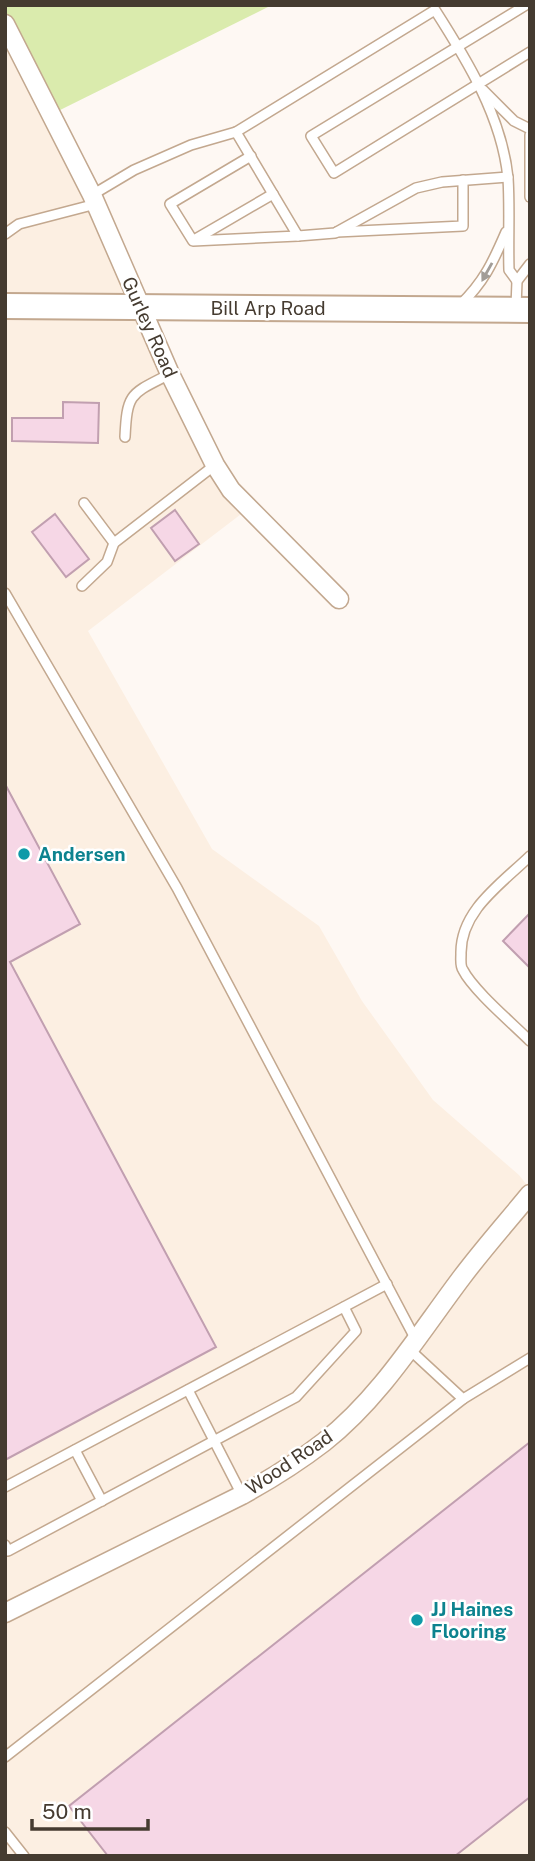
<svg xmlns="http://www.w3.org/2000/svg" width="535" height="1861" font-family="'Public Sans',sans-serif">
  <rect width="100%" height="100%" fill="#fef8f3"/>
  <path fill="#fcefe2" d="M5,23L170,374L249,508L88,631L212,849L319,926L362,1001L433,1100L519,1175L530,1189V1856H5Z"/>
  <path fill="#daebad" d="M5,5H272L52,114L5,14Z"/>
  <g fill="#f6d7e6" stroke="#c19fb0" stroke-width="2">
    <path d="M63,402L99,403L98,443L12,441V418H63Z"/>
    <path d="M175,510L199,544L175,561L151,528Z"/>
    <path d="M55,514L89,559L66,577L32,532Z"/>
    <path d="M5,784L80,924L10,962L216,1347L5,1460Z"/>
    <path d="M530,913V968L503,941Z"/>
    <path d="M530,1442V1797L455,1856H108L69,1806Z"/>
  </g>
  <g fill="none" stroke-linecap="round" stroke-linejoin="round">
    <defs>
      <g id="lane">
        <path d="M526,5L311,136L334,173L530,52"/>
        <path d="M483,90L514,121L530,129"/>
        <path d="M236,132L298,236L335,233L416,188L442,182L508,177"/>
        <path d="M530,135V197"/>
        <path d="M251,156L170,204L193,241L298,236"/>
        <path d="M92,195L134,170L191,145L236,132L435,10C467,60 502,117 508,178C510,208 508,240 509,270L517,281"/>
        <path d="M337,232L463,226V180"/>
        <path d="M5,234L19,224L96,204"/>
        <path d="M194,240L273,194"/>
        <path d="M460,305C484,282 493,262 506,232"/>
        <path d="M516,307L517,281L530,264"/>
        <path d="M125,437C127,392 131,394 170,374"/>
        <path d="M84,503L114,543"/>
        <path d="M82,586L107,562L114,543L215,465"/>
        <path d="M5,593L177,888L416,1340"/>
        <path d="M530,856C501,884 460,911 461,954C461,960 460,966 463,970C473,990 513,1024 530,1041"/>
        <path d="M409,1349L463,1399L530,1358"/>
        <path d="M188,1390L242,1495"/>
        <path d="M75,1450L102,1501"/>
        <path d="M5,1487L387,1284"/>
        <path d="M5,1545L8,1551L296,1397L356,1331L344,1307"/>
        <path d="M5,1757L463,1399"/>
        <path d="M5,1832L24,1856"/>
      </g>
      <g id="street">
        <path d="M5,24L92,195L170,374L215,465L231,490L339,599"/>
        <path d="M5,1613L242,1495C271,1479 298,1462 324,1442C380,1398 419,1334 462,1277C483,1249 507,1222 530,1194"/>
      </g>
      <path id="secondary" d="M5,306L530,310"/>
    </defs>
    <use href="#lane" stroke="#c3a88f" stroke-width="12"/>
    <use href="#street" stroke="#c3a88f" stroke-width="21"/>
    <use href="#secondary" stroke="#c3a88f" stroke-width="28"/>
    <use href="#lane" stroke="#fff" stroke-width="9"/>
    <use href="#street" stroke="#fff" stroke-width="18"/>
    <use href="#secondary" stroke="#fff" stroke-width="24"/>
  </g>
  <defs><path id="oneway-solid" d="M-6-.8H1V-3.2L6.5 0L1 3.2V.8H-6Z" transform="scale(1.75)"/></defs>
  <use fill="#a29d98" href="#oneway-solid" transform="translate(487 272) rotate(119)"/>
  <g fill="#0f9aa8" stroke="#fff" stroke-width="2.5">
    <circle cx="24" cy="854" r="7"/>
    <circle cx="417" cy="1620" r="7"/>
  </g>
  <g text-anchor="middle" stroke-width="5" stroke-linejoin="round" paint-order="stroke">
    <g font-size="19" fill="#453b30" stroke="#fff">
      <text x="268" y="315">Bill Arp Road</text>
      <text transform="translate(150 327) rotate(66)" y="7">Gurley Road</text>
      <text transform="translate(289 1462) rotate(-34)" y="7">Wood Road</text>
    </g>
    <g font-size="19" font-weight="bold" fill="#0d838f" stroke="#fff" text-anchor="start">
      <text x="38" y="861">Andersen</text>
      <text x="431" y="1616">JJ Haines<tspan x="431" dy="22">Flooring</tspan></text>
    </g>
  </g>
  <rect width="535" height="1861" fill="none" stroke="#453b30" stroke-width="14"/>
  <path d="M32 1819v10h116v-10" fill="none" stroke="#453b30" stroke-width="3.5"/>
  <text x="42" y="1819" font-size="21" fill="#453b30" stroke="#ffffff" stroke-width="5" paint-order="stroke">50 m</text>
</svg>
